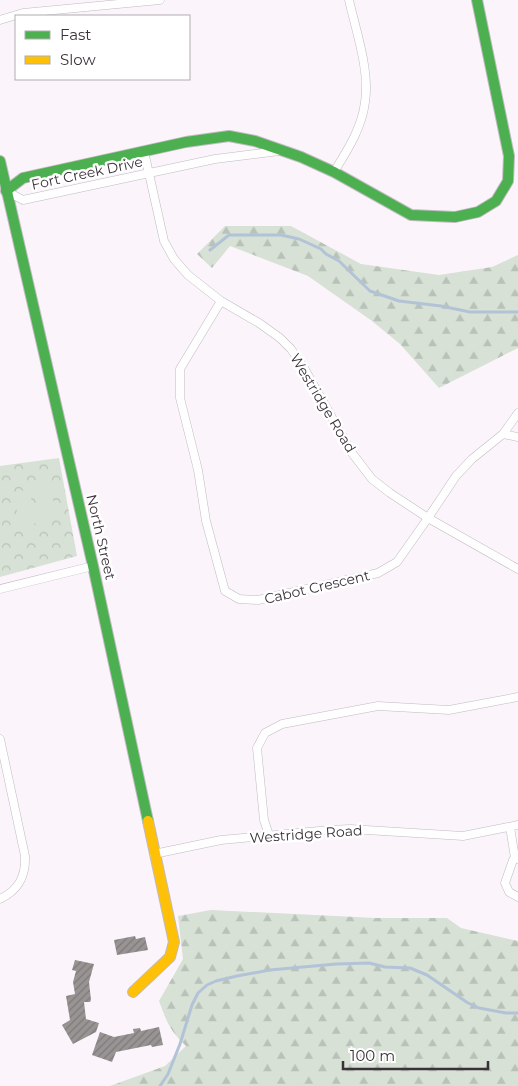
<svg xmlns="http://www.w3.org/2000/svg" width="518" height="1086" font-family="Montserrat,sans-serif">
  <defs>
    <pattern id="forest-firs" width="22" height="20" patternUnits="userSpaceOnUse" patternTransform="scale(1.25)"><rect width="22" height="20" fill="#d7e1d5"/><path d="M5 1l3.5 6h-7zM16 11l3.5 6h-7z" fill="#b9c2b8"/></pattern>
    <pattern id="park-crowns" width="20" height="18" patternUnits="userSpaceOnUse" patternTransform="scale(1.25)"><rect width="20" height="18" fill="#d7e1d5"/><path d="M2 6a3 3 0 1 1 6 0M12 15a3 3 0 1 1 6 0" fill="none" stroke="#b9c2b8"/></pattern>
    <pattern id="building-hatch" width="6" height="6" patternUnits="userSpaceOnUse" patternTransform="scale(1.25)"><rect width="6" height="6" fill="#999494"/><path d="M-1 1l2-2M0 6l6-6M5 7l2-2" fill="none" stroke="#7e797a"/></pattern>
  </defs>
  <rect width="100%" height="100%" fill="#fbf5fb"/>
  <g fill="url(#forest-firs)">
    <path d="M225,226H291L361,264L439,275L492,267L518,255V348L439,388L400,344L372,321L308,276L230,246L212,268L197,254Z"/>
    <path d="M211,910L376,918H447L461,928L518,941V1086H110L165,1066L186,1046C169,1030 167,1022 159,1001L183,959L178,916Z"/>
  </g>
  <path fill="url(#park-crowns)" d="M59,458L77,556L0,577V466Z"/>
  <g fill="#d7e1d5">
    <path d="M50,485L57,518L41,522L34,488Z"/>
    <path d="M29,489L37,523L21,527L13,493Z"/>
  </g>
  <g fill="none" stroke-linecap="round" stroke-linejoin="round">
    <g stroke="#b2c3d7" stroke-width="3">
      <path d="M210,250L229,235H281L299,239L321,249L326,254L339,261L370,291L399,301L441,306L470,312H518"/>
      <path d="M160,1086L168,1074L180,1044L192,1005L198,993L207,985L216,981L237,976L270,970L336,964L369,963L385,967L410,968L427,975L468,1003L479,1008L506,1013H518"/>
    </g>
  </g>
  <g fill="url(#building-hatch)">
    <path d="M135,936L136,939L145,937L148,950L117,955L114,940Z"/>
    <path d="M75,960L94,964L89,982L91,1000L90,1002H84L86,1019L99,1023L96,1032L73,1044L62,1025L70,1020L66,996L75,994L73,982L76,971L72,970Z"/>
    <path d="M159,1027L163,1045L152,1047L151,1045L116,1052L112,1062L92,1055L100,1032L114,1037L134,1033L133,1029L140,1028L141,1031Z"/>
  </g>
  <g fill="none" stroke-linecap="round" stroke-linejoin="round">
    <defs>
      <g id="street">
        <path d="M0,20L23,13L160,0"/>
        <path d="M144,151L164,241L174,259L188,275L221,301L259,323L280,338L291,349L304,368L352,453L372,479L390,493L428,518L518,569"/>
        <path d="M334,172C347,151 362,128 365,102C370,71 356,31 349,0"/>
        <path d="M6,191L23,200L215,159L279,151"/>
        <path d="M221,301L180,369V398L198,470L206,521L225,591L239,599L258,600L378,573L397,562L428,518L456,476L472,459L503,434"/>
        <path d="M518,413L503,434L518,437"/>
        <path d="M0,589L93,566"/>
        <path d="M0,739L25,856C26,876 19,890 0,899"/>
        <path d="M510,827L515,858"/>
        <path d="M269,835L264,820L257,748L265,733L282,724L378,706L449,710L518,697"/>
        <path d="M154,854L221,840L330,830L350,829L463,836L518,825"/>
        <path d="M518,859L515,858L513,860L505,883L509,892L518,897"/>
      </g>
      <g id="fast">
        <path d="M0,161L93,566L148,821"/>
        <path d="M6,191L23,178L186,142L229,136L255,141L301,157L334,172L411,215L455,217L478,212L496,201L508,181L509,156L477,0"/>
      </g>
      <path id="slow" d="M133,992L170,957L174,942L148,821"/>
    </defs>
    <use href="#street" stroke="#c0bbc0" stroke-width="9"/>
    <use href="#fast" stroke="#c0bbc0" stroke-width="12"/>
    <use href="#slow" stroke="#c0bbc0" stroke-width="12"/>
    <use href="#street" stroke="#fefefe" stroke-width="8"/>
    <use href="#fast" stroke="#4caf50" stroke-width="10"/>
    <use href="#slow" stroke="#ffc107" stroke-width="10"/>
  </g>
  <g text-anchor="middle" stroke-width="5" stroke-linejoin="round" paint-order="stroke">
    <g font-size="14" fill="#3a3239" stroke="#fff">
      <text transform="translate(87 173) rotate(-12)" y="5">Fort Creek Drive</text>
      <text transform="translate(323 403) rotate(59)" y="5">Westridge Road</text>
      <text transform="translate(101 537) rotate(77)" y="5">North Street</text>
      <text transform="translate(317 587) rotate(-13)" y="5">Cabot Crescent</text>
      <text transform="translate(306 834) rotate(-4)" y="5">Westridge Road</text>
    </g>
  </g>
  <rect x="15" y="15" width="175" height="65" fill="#ffffff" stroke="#b0adb0"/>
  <rect x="25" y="31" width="25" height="8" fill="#4caf50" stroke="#b0adb0"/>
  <text x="60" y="40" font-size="15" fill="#3a3239">Fast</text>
  <rect x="25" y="56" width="25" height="8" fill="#ffc107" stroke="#b0adb0"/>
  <text x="60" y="65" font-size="15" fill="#3a3239">Slow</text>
  <path d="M343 1061v8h145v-8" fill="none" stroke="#3a3239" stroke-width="2.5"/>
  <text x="350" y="1061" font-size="15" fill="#3a3239" stroke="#ffffff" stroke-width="4" paint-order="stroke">100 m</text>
</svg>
